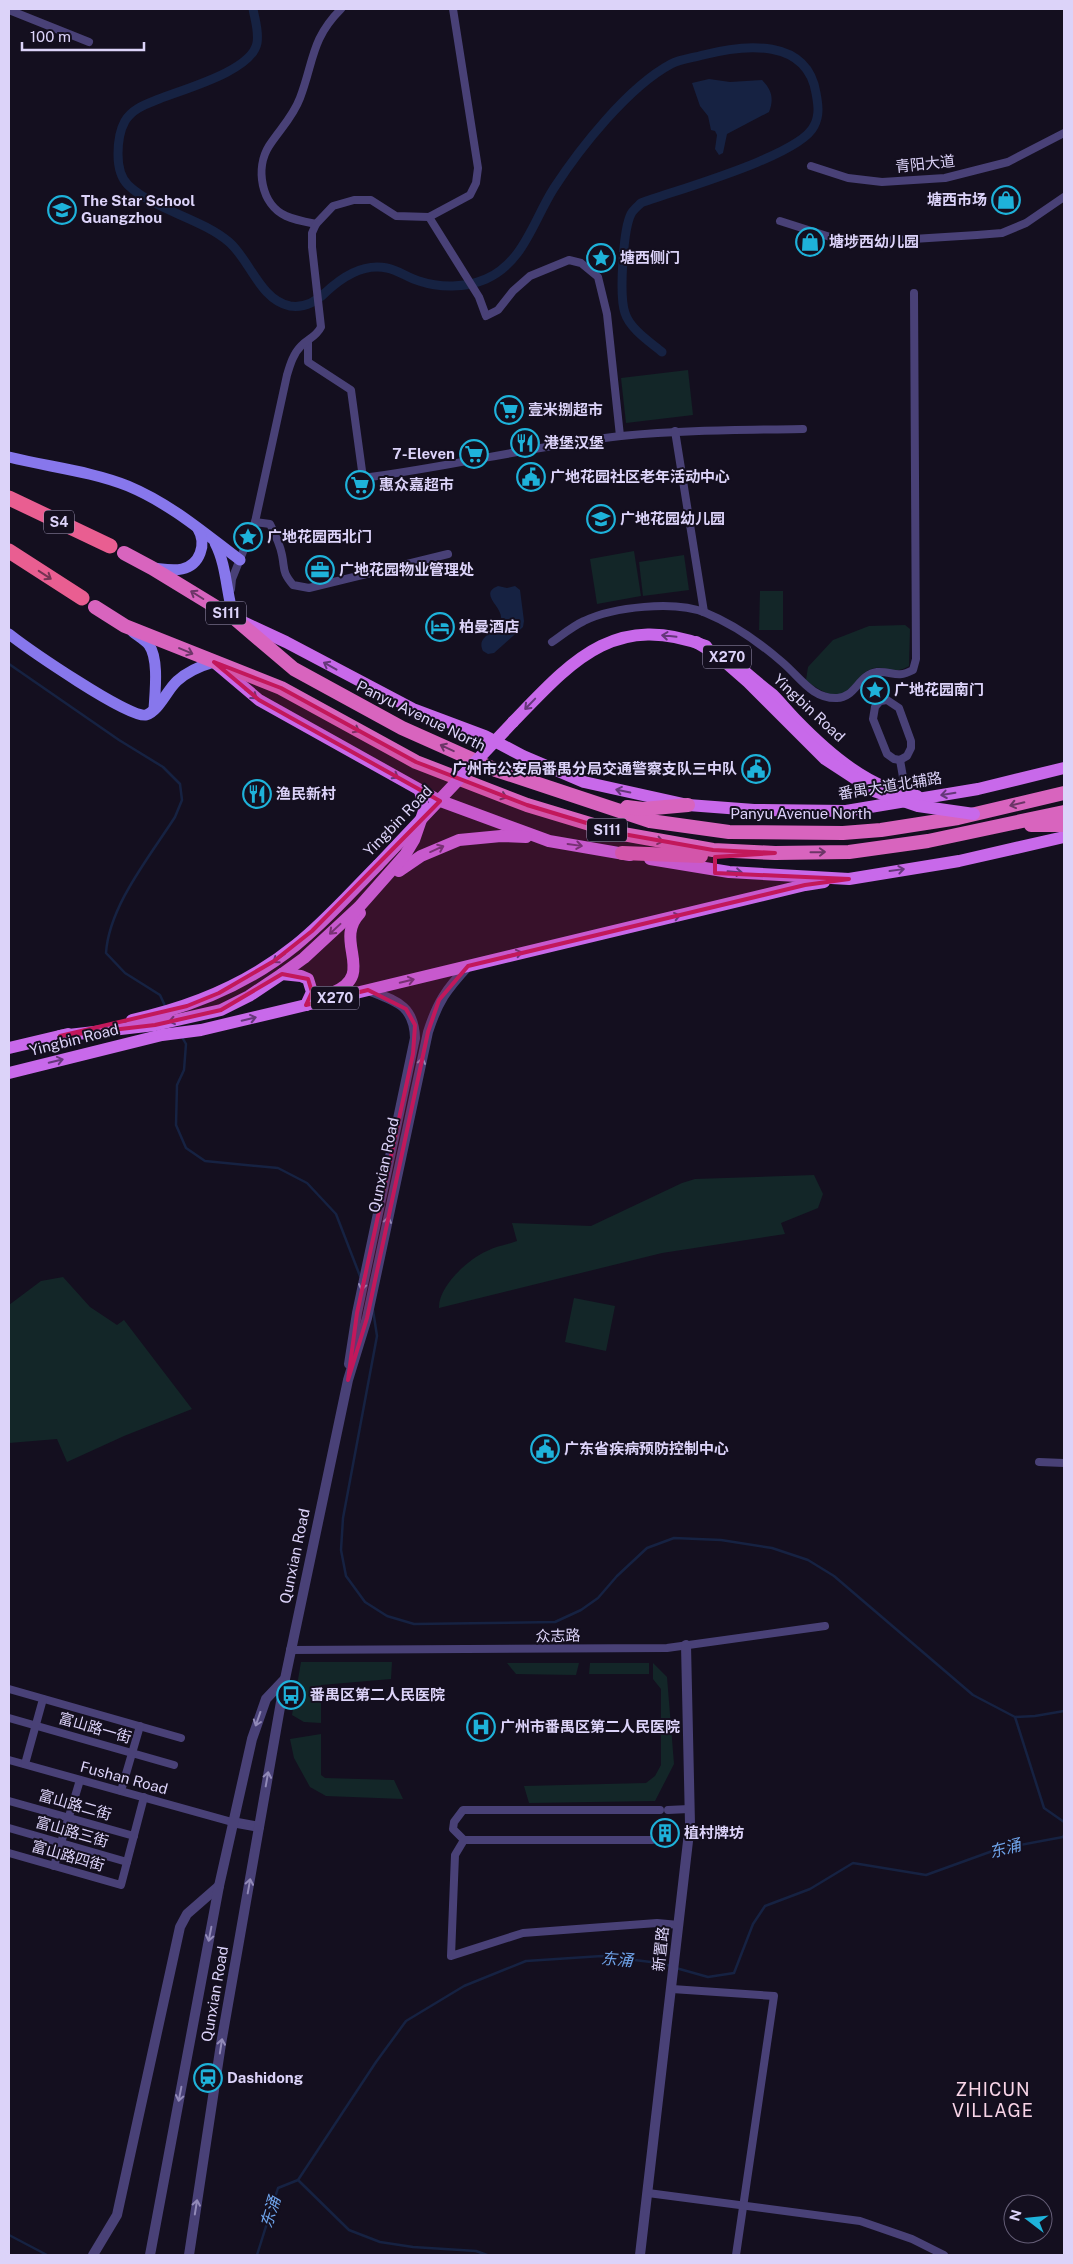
<svg xmlns="http://www.w3.org/2000/svg" width="1073" height="2264" font-family="'Public Sans','Noto Sans SC',sans-serif">
  <rect width="100%" height="100%" fill="#140f1f"/>
  <g fill="#132628">
    <path d="M688,370L693,415L626,423L621,378Z"/>
    <path d="M634,551L641,596L597,604L590,559Z"/>
    <path d="M684,555L689,590L643,596L639,562Z"/>
    <path d="M760,591H783V630H759Z"/>
    <path d="M905,625L910,629L909,666C893,676 884,664 871,669C859,674 855,686 845,692C832,700 816,688 806,680L808,667L833,640L869,626Z"/>
    <path d="M814,1175L823,1194L818,1208L781,1223L785,1234L662,1253L439,1308C438,1287 468,1259 487,1251C496,1246 507,1245 517,1241L512,1223L591,1226L682,1183L695,1179Z"/>
    <path d="M63,1277L90,1307L117,1325L124,1320L192,1409L124,1436L67,1462L57,1439L9,1443V1305L41,1281Z"/>
    <path d="M574,1298L615,1306L606,1351L565,1342Z"/>
    <path d="M301,1662H392L391,1679L321,1685V1723L304,1722L292,1715Z"/>
    <path d="M507,1663H579L576,1675L516,1674Z"/>
    <path d="M590,1663H649V1674H589Z"/>
    <path d="M653,1663L667,1677L674,1764L655,1801L529,1803L524,1786L646,1783L655,1776L661,1765V1689L653,1679Z"/>
    <path d="M321,1734V1775L325,1778L394,1780L403,1799L326,1796L310,1787L294,1758L290,1739Z"/>
  </g>
  <g fill="#162242">
    <path d="M709,79L730,82L762,80C772,90 774,99 769,112L727,134L723,153L719,155L715,149L717,135L715,131L711,130L708,116L700,106L692,83Z"/>
    <path d="M498,586L507,588L515,586L520,590L524,621L523,627L494,653L488,654L483,651C475,635 499,633 501,619C503,607 478,594 498,586Z"/>
  </g>
  <g fill="none" stroke-linecap="round" stroke-linejoin="round">
    <g stroke="#162242" stroke-width="2.5">
      <path d="M9,664L119,740L163,767L180,784L182,800L175,817C150,856 109,906 106,953L125,973L160,995L166,1008"/>
      <path d="M182,1037L186,1044L184,1070L177,1085L176,1125L186,1148L205,1161L278,1168L307,1183L336,1214L360,1276"/>
      <path d="M373,1310L377,1336L343,1518L341,1550L346,1576L365,1602L387,1616L414,1624L555,1622L581,1610L598,1598L617,1576L647,1548L674,1538L721,1540L772,1548L808,1560L834,1576L973,1695L1015,1717L1035,1716L1064,1711"/>
      <path d="M1015,1717L1044,1808L1064,1822"/>
      <path d="M676,1968L708,1977L734,1973L753,1924L765,1906L810,1889L853,1863L926,1875L998,1849L1063,1837L1064,1835"/>
      <path d="M298,2180L349,2230L380,2242L413,2247L476,2251L487,2255"/>
      <path d="M9,2235L47,2255"/>
      <path d="M257,2255L278,2188L298,2180L376,2062L406,2021L464,1986L526,1961L602,1956L659,1963L671,1966"/>
    </g>
    <path stroke="#162242" stroke-width="9" d="M253,9C255,20 259,31 257,43C252,71 184,89 159,99C147,104 133,108 125,121C120,130 118,143 118,154C118,165 120,177 128,185C154,210 201,218 229,242C250,260 260,300 290,306C304,308 316,302 326,292C342,277 364,263 387,268C398,270 408,278 419,281C440,288 465,288 486,279C524,262 533,221 554,188C580,148 628,87 671,64C680,59 693,58 703,55C745,44 807,38 816,93C818,104 820,115 814,126C800,156 676,190 641,203C638,206 633,210 631,214C623,230 619,296 625,313C630,329 650,342 662,352"/>
    <g stroke="#494177" stroke-width="8">
      <path d="M9,10L89,42"/>
      <path d="M811,166L848,178L882,182L945,178L1008,162L1064,133"/>
      <path d="M429,217L479,297L486,316L498,310L513,291L530,276L569,260L581,263L598,277L607,314L620,436"/>
      <path d="M780,221L849,243L977,235L1002,233L1026,223L1064,197"/>
      <path d="M316,224C306,222 295,220 286,216C261,205 255,168 269,146C280,129 293,117 300,98C314,61 311,39 341,9"/>
      <path d="M308,342V362L351,390L363,478C449,467 534,446 621,436C681,430 742,430 803,429"/>
      <path d="M675,431L704,612"/>
      <path d="M255,522L270,524C275,534 280,544 282,555C285,570 282,572 293,585L309,588L448,554"/>
      <path d="M231,589L232,579L255,522L287,375C290,365 293,354 301,346C309,338 316,337 321,327L312,247V233L316,224L333,206L354,200H371L396,216L429,217L470,195L476,183L478,168L453,9"/>
      <path d="M552,642C562,635 573,626 584,621C613,607 675,600 706,613C733,624 760,643 782,662C800,677 812,699 837,698C855,698 859,674 877,672C893,671 896,679 913,670L916,659L914,293"/>
      <path d="M869,675L880,701"/>
      <path d="M887,700L899,708L911,741V748L907,756L900,760L894,759L887,754L873,719L875,707L880,701Z"/>
      <path d="M900,760L906,794"/>
      <path d="M1039,1462L1064,1463"/>
      <path d="M290,1650L667,1648L825,1626"/>
      <path d="M9,1689L181,1738"/>
      <path d="M9,1718L174,1765"/>
      <path d="M9,1760L232,1822"/>
      <path d="M25,1764L43,1699"/>
      <path d="M121,1791L140,1726"/>
      <path d="M9,1801L134,1836"/>
      <path d="M668,1810L689,1809"/>
      <path d="M9,1828L127,1862"/>
      <path d="M464,1840L453,1829L454,1822L463,1810H660"/>
      <path d="M652,1840H464L455,1855L451,1956L523,1933L657,1923L679,1925"/>
      <path d="M9,1853L121,1885L144,1797"/>
      <path d="M54,1866L80,1780"/>
      <path d="M672,1989L774,1996L736,2255"/>
      <path d="M648,2193L860,2221L912,2239L944,2255"/>
    </g>
    <g stroke="#494177" stroke-width="10">
      <path d="M349,1364L357,1313L415,1038C414,1005 396,1001 368,990"/>
      <path d="M232,1822L259,1827"/>
      <path d="M93,2255L117,2215L180,1927L187,1914L219,1886"/>
      <path d="M150,2255L219,1886L252,1739L266,1699L284,1680"/>
      <path d="M189,2255L221,2044L285,1679L348,1380L367,1318L428,1032C438,1001 446,990 468,966"/>
      <path d="M640,2255L690,1824L686,1645"/>
    </g>
    <g stroke="#8777ec" stroke-width="11">
      <path d="M9,457C49,467 90,471 128,486C171,504 204,533 240,560"/>
      <path d="M215,543C227,566 226,593 234,618"/>
      <path d="M154,568C163,569 173,571 182,569C200,565 207,544 198,529"/>
      <path d="M133,632C138,636 145,640 149,645C159,659 155,692 154,709"/>
      <path d="M9,634C27,648 129,719 146,715C159,711 167,690 177,681C188,671 200,666 214,662"/>
    </g>
    <g stroke="#c869ea" stroke-width="12">
      <path d="M243,622L286,642L413,709L485,736L523,756L584,782L688,805L754,810L846,811L978,789L1064,768"/>
      <path d="M214,662L259,700L438,800L549,841L630,855"/>
      <path d="M744,671C753,679 763,687 773,695C781,703 788,712 796,720C828,753 870,790 917,796"/>
      <path d="M513,722C572,661 614,611 706,646"/>
      <path d="M650,859L729,872L849,879L959,861L1064,837"/>
      <path d="M399,871L421,856L459,840L501,836L526,837"/>
      <path d="M282,974L301,976L308,979L312,992L306,1005"/>
      <path d="M332,993C378,974 332,942 360,913"/>
      <path d="M132,1020C192,1007 248,984 296,945C326,921 351,892 378,865"/>
      <path d="M60,1036L155,1025L221,1010L249,996L282,974L304,958L359,907L405,855L414,840L424,811L420,790"/>
      <path d="M9,1048L68,1034"/>
      <path d="M9,1073L162,1035L201,1030L306,1005L805,885L824,882"/>
    </g>
    <g stroke="#d864be" stroke-width="14">
      <path d="M124,553L152,568L234,618L294,669L402,728L496,770L650,821L729,832L843,833L881,830L958,818L1064,793"/>
      <path d="M95,607L125,626L281,688L416,762L527,805L623,834L713,850L775,853L849,852L928,841L1064,812"/>
      <path d="M627,807L643,809L688,805"/>
      <path d="M1031,825H1064"/>
      <path d="M622,853L701,856"/>
    </g>
    <g stroke="#e95e91" stroke-width="15">
      <path d="M9,498L110,546"/>
      <path d="M9,551L82,598"/>
    </g>
    <g stroke="#c869ea" stroke-width="12">
      <path d="M696,642L716,654L748,682L825,759L874,791L918,806L974,814"/>
      <path d="M378,865L513,722"/>
    </g>
  </g>
  <defs><path id="oneway-shaft" d="M-6 0H5M1.5-3L5.5 0L1.5 3" fill="none" stroke-width="1.6" stroke-linecap="round" stroke-linejoin="round" transform="scale(1.25)"/></defs>
  <use stroke="#743352" href="#oneway-shaft" transform="translate(45 575) rotate(33)"/>
  <g stroke="#6c3567">
    <use href="#oneway-shaft" transform="translate(197 595) rotate(-148)"/>
    <use href="#oneway-shaft" transform="translate(186 651) rotate(23)"/>
    <use href="#oneway-shaft" transform="translate(353 728) rotate(29)"/>
    <use href="#oneway-shaft" transform="translate(447 748) rotate(-155)"/>
    <use href="#oneway-shaft" transform="translate(500 795) rotate(21)"/>
    <use href="#oneway-shaft" transform="translate(1017 804) rotate(167)"/>
    <use href="#oneway-shaft" transform="translate(656 840) rotate(11)"/>
    <use href="#oneway-shaft" transform="translate(818 852) rotate(-1)"/>
  </g>
  <g stroke="#65377a">
    <use href="#oneway-shaft" transform="translate(669 636) rotate(-174)"/>
    <use href="#oneway-shaft" transform="translate(330 666) rotate(-151)"/>
    <use href="#oneway-shaft" transform="translate(251 694) rotate(37)"/>
    <use href="#oneway-shaft" transform="translate(530 704) rotate(134)"/>
    <use href="#oneway-shaft" transform="translate(392 774) rotate(31)"/>
    <use href="#oneway-shaft" transform="translate(623 791) rotate(-168)"/>
    <use href="#oneway-shaft" transform="translate(948 794) rotate(171)"/>
    <use href="#oneway-shaft" transform="translate(575 845) rotate(8)"/>
    <use href="#oneway-shaft" transform="translate(437 849) rotate(-24)"/>
    <use href="#oneway-shaft" transform="translate(897 870) rotate(-8)"/>
    <use href="#oneway-shaft" transform="translate(735 872) rotate(5)"/>
    <use href="#oneway-shaft" transform="translate(673 917) rotate(-13)"/>
    <use href="#oneway-shaft" transform="translate(335 929) rotate(137)"/>
    <use href="#oneway-shaft" transform="translate(515 954) rotate(-14)"/>
    <use href="#oneway-shaft" transform="translate(279 958) rotate(144)"/>
    <use href="#oneway-shaft" transform="translate(407 981) rotate(-14)"/>
    <use href="#oneway-shaft" transform="translate(249 1019) rotate(-13)"/>
    <use href="#oneway-shaft" transform="translate(176 1020) rotate(168)"/>
    <use href="#oneway-shaft" transform="translate(56 1061) rotate(-14)"/>
  </g>
  <g stroke="#928ab8">
    <use href="#oneway-shaft" transform="translate(421 1065) rotate(-78)"/>
    <use href="#oneway-shaft" transform="translate(387 1224) rotate(-78)"/>
    <use href="#oneway-shaft" transform="translate(363 1283) rotate(102)"/>
    <use href="#oneway-shaft" transform="translate(258 1719) rotate(109)"/>
    <use href="#oneway-shaft" transform="translate(267 1779) rotate(-80)"/>
    <use href="#oneway-shaft" transform="translate(249 1886) rotate(-80)"/>
    <use href="#oneway-shaft" transform="translate(210 1934) rotate(101)"/>
    <use href="#oneway-shaft" transform="translate(221 2046) rotate(-81)"/>
    <use href="#oneway-shaft" transform="translate(180 2094) rotate(101)"/>
    <use href="#oneway-shaft" transform="translate(196 2207) rotate(-81)"/>
  </g>
  <path fill="#c2185b" fill-opacity="0.2" stroke="#c2185b" stroke-width="4" stroke-linejoin="round" d="M214,662L281,688L416,762L527,805L623,834L713,850L775,853L715,857V873L849,879L805,885L468,966L439,1000L428,1032L367,1318L348,1380L357,1313L413,1054L415,1025L406,1009L368,990L306,1005L312,992L308,979L282,974L221,1010L155,1025L60,1036L187,1006L219,993L274,961L312,931L440,801L259,700Z"/>
  <defs>
    <symbol id="shop-ring" viewBox="-11 -11 22 22"><circle r="9.5" fill="#140f1f" stroke="#1eb2da" stroke-width="1.5"/><path d="M-5-2.5h2.3a2.7 3.5 0 0 1 5.4 0H5L5.5 6h-11ZM-1.5-2.5h3a1.5 2.3 0 0 0-3 0Z" fill="#1eb2da"/></symbol>
    <symbol id="school-ring" viewBox="-11 -11 22 22"><circle r="9.5" fill="#140f1f" stroke="#1eb2da" stroke-width="1.5"/><path d="M0-5L7-2L0 1L-7-2ZM-4 1L0 2.5L4 1V4Q0 6-4 4Z" fill="#1eb2da"/></symbol>
    <symbol id="sight-ring" viewBox="-11 -11 22 22"><circle r="9.5" fill="#140f1f" stroke="#1eb2da" stroke-width="1.5"/><path d="M0-6L1.8-2.2L6-1.7L2.9 1.2L3.7 5.4L0 3.3L-3.7 5.4L-2.9 1.2L-6-1.7L-1.8-2.2Z" fill="#1eb2da"/></symbol>
    <symbol id="supermarket-ring" viewBox="-11 -11 22 22"><circle r="9.5" fill="#140f1f" stroke="#1eb2da" stroke-width="1.5"/><path d="M-6-5.5h2.5l.6 2H6L4.5 2H-2.5L-4.4-4H-6ZM-1.5 3.2a1.3 1.3 0 1 0 .1 0ZM3 3.2a1.3 1.3 0 1 0 .1 0Z" fill="#1eb2da"/></symbol>
    <symbol id="restaurant-ring" viewBox="-11 -11 22 22"><circle r="9.5" fill="#140f1f" stroke="#1eb2da" stroke-width="1.5"/><path d="M-5-6h1v4h1v-4h1v4h1v-4h1v5L-1.5 .5V6h-2V.5L-5-1ZM5-6V6H3V1.5H1.5Q1.5-4 5-6Z" fill="#1eb2da"/></symbol>
    <symbol id="civic-ring" viewBox="-11 -11 22 22"><circle r="9.5" fill="#140f1f" stroke="#1eb2da" stroke-width="1.5"/><path d="M-.6-6.5H3V-4.5H.6V-3L4-1V1h2V6H-6V1h2V-1L-.6-3ZM-1.2 2.5V6h2.4V2.5Z" fill="#1eb2da"/></symbol>
    <symbol id="office-ring" viewBox="-11 -11 22 22"><circle r="9.5" fill="#140f1f" stroke="#1eb2da" stroke-width="1.5"/><path d="M-6-3h4V-5.5h4V-3h4V5H-6ZM-1-4.5V-3h2v-1.5ZM-6 0V1H6V0Z" fill="#1eb2da"/></symbol>
    <symbol id="hotel-ring" viewBox="-11 -11 22 22"><circle r="9.5" fill="#140f1f" stroke="#1eb2da" stroke-width="1.5"/><path d="M-6-4.5h1.5V1H6V5H4.5V3h-9V5H-6ZM-4 0a1.8 1.8 0 1 1 3.6 0ZM.5 0V-2.5h3Q6-2.5 6 0Z" fill="#1eb2da"/></symbol>
    <symbol id="bus-ring" viewBox="-11 -11 22 22"><circle r="9.5" fill="#140f1f" stroke="#1eb2da" stroke-width="1.5"/><path d="M-5-6H5V4H4V6H2V4H-2V6H-4V4H-5ZM-3.5-4V0h7V-4ZM-3.5 1.2v1.5H-2V1.2ZM2 1.2v1.5H3.5V1.2Z" fill="#1eb2da"/></symbol>
    <symbol id="hospital-ring" viewBox="-11 -11 22 22"><circle r="9.5" fill="#140f1f" stroke="#1eb2da" stroke-width="1.5"/><path d="M-5-5h3v3.5h4V-5h3V5h-3V1.5h-4V5h-3Z" fill="#1eb2da"/></symbol>
    <symbol id="building-ring" viewBox="-11 -11 22 22"><circle r="9.5" fill="#140f1f" stroke="#1eb2da" stroke-width="1.5"/><path d="M-4-6H4V6H1V3H-1V6H-4ZM-2.5-4.3h1.7v1.8h-1.7ZM.8-4.3h1.7v1.8H.8ZM-2.5-1h1.7V.8h-1.7ZM.8-1h1.7V.8H.8Z" fill="#1eb2da"/></symbol>
    <symbol id="station-ring" viewBox="-11 -11 22 22"><circle r="9.5" fill="#140f1f" stroke="#1eb2da" stroke-width="1.5"/><path d="M-3-6H3Q5-6 5-4V2Q5 4 3 4L4.5 6H3L1.5 4h-3L-3 6H-4.5L-3 4Q-5 4-5 2V-4Q-5-6-3-6ZM-3.5-4v3h7v-3ZM-3.5 1v1.5H-2V1ZM2 1v1.5H3.5V1Z" fill="#1eb2da"/></symbol>
  </defs>
  <g fill-rule="evenodd">
    <use href="#shop-ring" x="990" y="184" width="32" height="32"/>
    <use href="#school-ring" x="46" y="194" width="32" height="32"/>
    <use href="#shop-ring" x="794" y="226" width="32" height="32"/>
    <use href="#sight-ring" x="585" y="242" width="32" height="32"/>
    <use href="#supermarket-ring" x="493" y="394" width="32" height="32"/>
    <use href="#restaurant-ring" x="509" y="427" width="32" height="32"/>
    <use href="#supermarket-ring" x="458" y="438" width="32" height="32"/>
    <use href="#civic-ring" x="515" y="461" width="32" height="32"/>
    <use href="#supermarket-ring" x="344" y="469" width="32" height="32"/>
    <use href="#school-ring" x="585" y="503" width="32" height="32"/>
    <use href="#sight-ring" x="232" y="521" width="32" height="32"/>
    <use href="#office-ring" x="304" y="554" width="32" height="32"/>
    <use href="#hotel-ring" x="424" y="611" width="32" height="32"/>
    <use href="#sight-ring" x="859" y="674" width="32" height="32"/>
    <use href="#civic-ring" x="740" y="753" width="32" height="32"/>
    <use href="#restaurant-ring" x="241" y="778" width="32" height="32"/>
    <use href="#civic-ring" x="529" y="1433" width="32" height="32"/>
    <use href="#bus-ring" x="275" y="1679" width="32" height="32"/>
    <use href="#hospital-ring" x="465" y="1711" width="32" height="32"/>
    <use href="#building-ring" x="649" y="1817" width="32" height="32"/>
    <use href="#station-ring" x="192" y="2062" width="32" height="32"/>
  </g>
  <g text-anchor="middle" stroke-width="4" stroke-linejoin="round" paint-order="stroke">
    <g fill="#140f1f" stroke="#a098b8" stroke-width="1">
      <rect x="44" y="510.5" width="30" height="23" rx="4"/>
      <rect x="206" y="601.5" width="40" height="23" rx="4"/>
      <rect x="703" y="645.5" width="48" height="23" rx="4"/>
      <rect x="587" y="818.5" width="40" height="23" rx="4"/>
      <rect x="311" y="986.5" width="48" height="23" rx="4"/>
    </g>
    <g font-size="14" font-weight="bold" fill="#dcd3f9">
      <text x="59" y="527">S4</text>
      <text x="226" y="618">S111</text>
      <text x="727" y="662">X270</text>
      <text x="607" y="835">S111</text>
      <text x="335" y="1003">X270</text>
    </g>
    <g font-size="15" fill="#dcd3f9" stroke="#140f1f">
      <text transform="translate(925 164) rotate(-6)" y="5">青阳大道</text>
      <text transform="translate(809 708) rotate(43)" y="5">Yingbin Road</text>
      <text transform="translate(421 716) rotate(26)" y="5">Panyu Avenue North</text>
      <text transform="translate(890 786) rotate(-9)" y="5">番禺大道北辅路</text>
      <text x="801" y="819">Panyu Avenue North</text>
      <text transform="translate(398 821) rotate(-46)" y="5">Yingbin Road</text>
      <text transform="translate(74 1040) rotate(-14)" y="5">Yingbin Road</text>
      <text transform="translate(384 1165) rotate(-78)" y="5">Qunxian Road</text>
      <text transform="translate(295 1556) rotate(-78)" y="5">Qunxian Road</text>
      <text transform="translate(558 1636) rotate(-1)" y="5">众志路</text>
      <text transform="translate(95 1728) rotate(16)" y="5">富山路一街</text>
      <text transform="translate(124 1778) rotate(15)" y="5">Fushan Road</text>
      <text transform="translate(75 1805) rotate(16)" y="5">富山路二街</text>
      <text transform="translate(72 1832) rotate(16)" y="5">富山路三街</text>
      <text transform="translate(68 1856) rotate(16)" y="5">富山路四街</text>
      <text transform="translate(661 1949) rotate(-84)" y="5">新置路</text>
      <text transform="translate(215 1994) rotate(-80)" y="5">Qunxian Road</text>
    </g>
    <g font-size="15" font-weight="bold" fill="#dcd3f9" stroke="#140f1f" text-anchor="start">
      <text x="987" y="205" text-anchor="end">塘西市场</text>
      <text x="81" y="206">The Star School<tspan x="81" dy="17">Guangzhou</tspan></text>
      <text x="829" y="247">塘埗西幼儿园</text>
      <text x="620" y="263">塘西侧门</text>
      <text x="528" y="415">壹米捌超市</text>
      <text x="544" y="448">港堡汉堡</text>
      <text x="455" y="459" text-anchor="end">7-Eleven</text>
      <text x="550" y="482">广地花园社区老年活动中心</text>
      <text x="379" y="490">惠众嘉超市</text>
      <text x="620" y="524">广地花园幼儿园</text>
      <text x="267" y="542">广地花园西北门</text>
      <text x="339" y="575">广地花园物业管理处</text>
      <text x="459" y="632">柏曼酒店</text>
      <text x="894" y="695">广地花园南门</text>
      <text x="737" y="774" text-anchor="end">广州市公安局番禺分局交通警察支队三中队</text>
      <text x="276" y="799">渔民新村</text>
      <text x="564" y="1454">广东省疾病预防控制中心</text>
      <text x="310" y="1700">番禺区第二人民医院</text>
      <text x="500" y="1732">广州市番禺区第二人民医院</text>
      <text x="684" y="1838">植村牌坊</text>
      <text x="227" y="2083">Dashidong</text>
    </g>
    <g font-size="16" font-style="italic" fill="#6fa4eb" stroke="#140f1f">
      <text transform="translate(1005 1848) rotate(-15)" y="6">东涌</text>
      <text transform="translate(617 1959) rotate(4)" y="6">东涌</text>
      <text transform="translate(270 2212) rotate(-73)" y="6">东涌</text>
    </g>
    <g font-size="18" letter-spacing="1" fill="#f9d5e8" stroke="#140f1f">
      <text x="993" y="2096">ZHICUN<tspan x="993" dy="21">VILLAGE</tspan></text>
    </g>
  </g>
  <rect width="1073" height="2264" fill="none" stroke="#dcd3f9" stroke-width="20"/>
  <g transform="translate(1028 2219) rotate(286)"><circle r="24" fill="#140f1f" stroke="#645d76"/>
  <path d="M0-4L9 19L0 12L-9 19Z" fill="#1eb2da"/>
  <text y="-8" font-size="14" font-weight="bold" text-anchor="middle" fill="#dcd3f9">N</text>
  </g>
  <path d="M22 42v8h122v-8" fill="none" stroke="#dcd3f9" stroke-width="2.5"/>
  <text x="30" y="42" font-size="15" fill="#dcd3f9" stroke="#140f1f" stroke-width="4" paint-order="stroke">100 m</text>
</svg>
